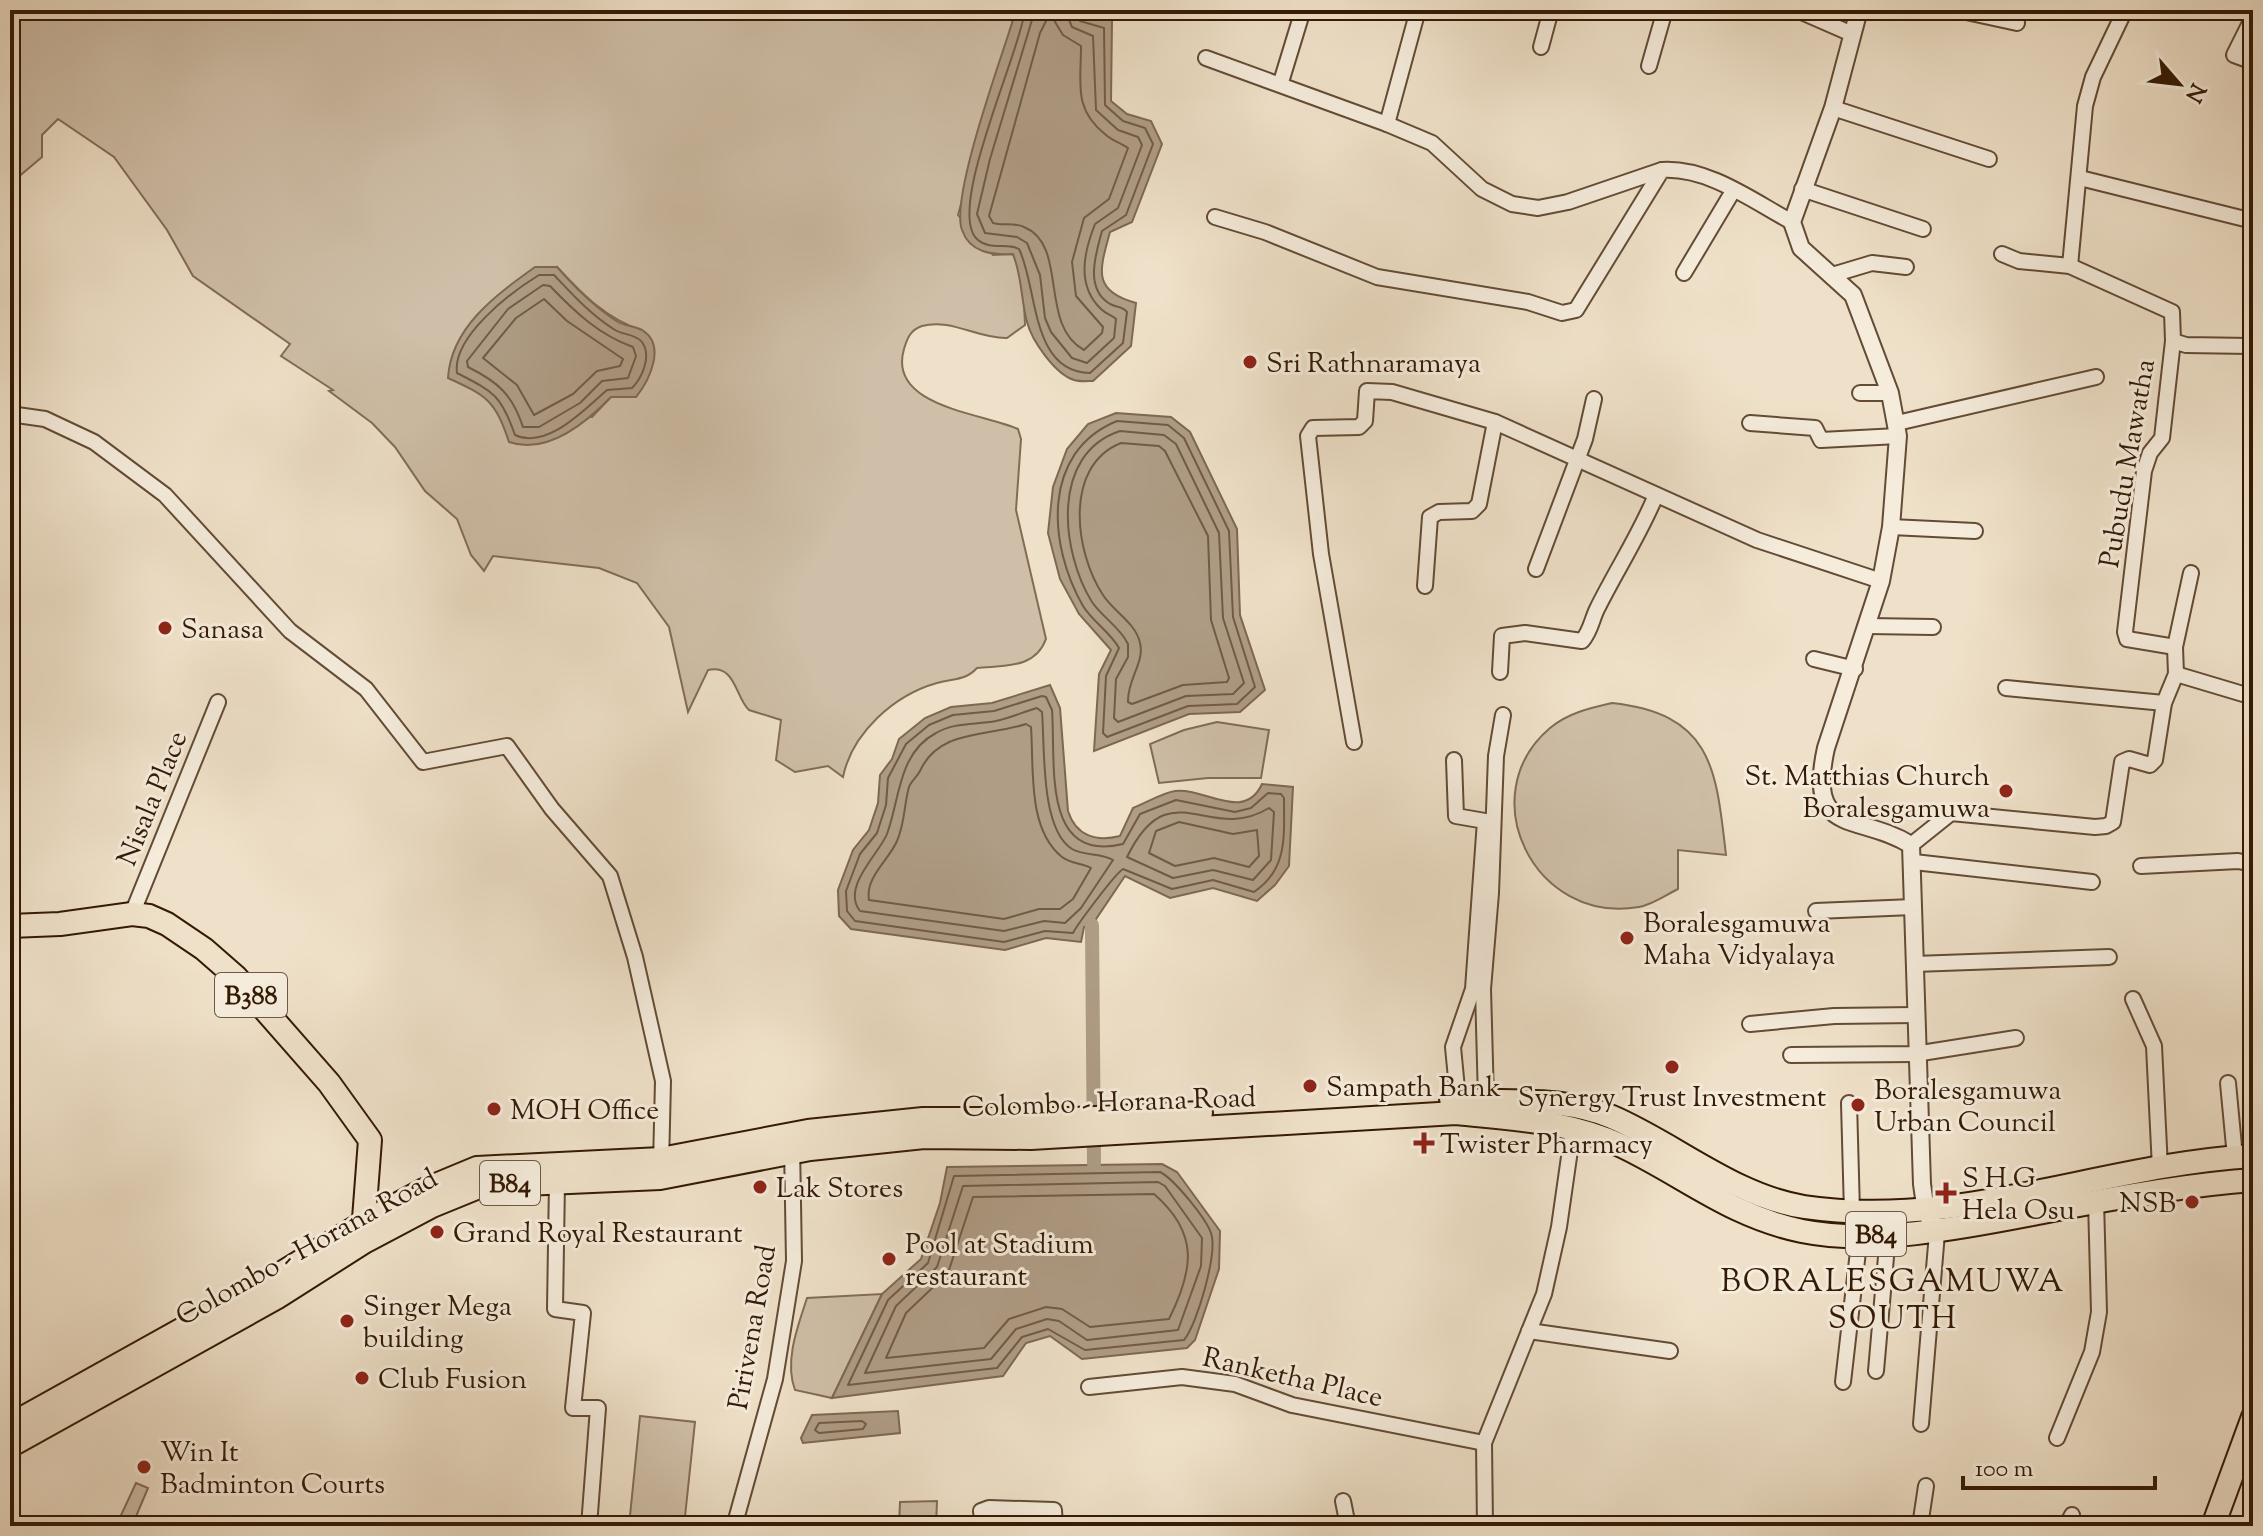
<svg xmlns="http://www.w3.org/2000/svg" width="2263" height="1536" font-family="'Sorts Mill Goudy',serif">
  <rect width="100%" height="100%" fill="#efe1c9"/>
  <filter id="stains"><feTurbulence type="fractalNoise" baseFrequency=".0025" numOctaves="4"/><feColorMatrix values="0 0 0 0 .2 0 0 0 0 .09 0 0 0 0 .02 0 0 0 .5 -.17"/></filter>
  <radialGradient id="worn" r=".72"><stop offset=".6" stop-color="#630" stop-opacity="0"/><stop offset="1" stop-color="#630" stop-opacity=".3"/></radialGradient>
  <g fill="#cfbfa8" stroke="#826c56" stroke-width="2" fill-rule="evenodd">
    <path d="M10,10H1019L1013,20L958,215L993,255L1013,254L1023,280L1025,325L1007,338C978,339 951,318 922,326C910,330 907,339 904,349C887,407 983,413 1018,429L1021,439L1016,510L1046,639C1035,669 1005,665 977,668C965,681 954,678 937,683C894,695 852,733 843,777L828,766L795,772L776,760L781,720L749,710C735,697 736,664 708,670L688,712L669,627L637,583L599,568L493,556L484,571L471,555L457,519L425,491L395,447L372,423L329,391L333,390L281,356L290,344L193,276L167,230L114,157L58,119L42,135V157L16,179L10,167ZM557,267C582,294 606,319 643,331L611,397L592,417H501L484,395Z"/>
    <path d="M1612,703C1713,714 1716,769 1726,855L1678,850V889C1666,895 1652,905 1639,907C1534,925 1471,795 1550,728C1568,713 1590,708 1612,703Z"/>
    <path d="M1217,722L1269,730L1261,778H1208L1159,783L1150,744L1184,730Z"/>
    <path d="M882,1294L832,1398L795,1390C784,1361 798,1326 807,1298Z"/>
    <path d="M640,1416L695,1422L684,1526H629Z"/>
    <path d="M136,1483L148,1488L132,1526H116Z"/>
    <path d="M937,1501L936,1526H899L900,1502Z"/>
  </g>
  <g fill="#af9d86" stroke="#7e6852" stroke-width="2">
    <path d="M1019,10H1066L1112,20L1111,101L1127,114L1151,121L1162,144L1132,222L1110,232C1100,269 1091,291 1136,303L1131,346L1093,381C1088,381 1080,382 1074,380C1055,374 1032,341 1027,322C1021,299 1022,277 1013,254C992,255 970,253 962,230C950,198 1001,59 1013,20Z"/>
    <path d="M535,267H557C575,287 594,307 618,322C625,326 634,326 642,330C667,345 649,381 636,397H611C585,424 547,455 509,442C495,400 487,396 448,378C451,327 496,295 535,267Z"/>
    <path d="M1116,413L1171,417L1190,432L1237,529L1240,615L1265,690L1240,712L1189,714L1094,751L1099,674L1111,650L1079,614L1060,579L1048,533L1053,487L1067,449L1088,424Z"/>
    <path d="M1050,685L1060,708L1068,811C1076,836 1096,842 1120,836L1133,808C1146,803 1162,793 1175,791C1204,787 1244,823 1262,784L1293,787L1289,866L1275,885L1257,901L1213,888L1170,898L1125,876L1092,925L1084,927L1081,942L1046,938L1005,950L851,929L839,916L838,890L853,850L869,830L878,803L880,775L892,759L899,739L925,718L951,707L992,703Z"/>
    <path d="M1162,1164L1177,1172L1220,1231L1219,1269L1195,1340L1187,1348L1082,1359L1050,1336L1026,1343L1003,1376L832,1398L882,1294L921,1259L940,1203L947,1167Z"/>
    <path d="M898,1411L900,1433L803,1443L801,1438L812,1415Z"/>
  </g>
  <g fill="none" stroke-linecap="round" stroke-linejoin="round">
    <g stroke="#725b45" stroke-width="2">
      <path d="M1025,10C1021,51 944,213 978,240C991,251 1007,242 1019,249C1038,287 1030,372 1090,373L1123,343L1127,312C1122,306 1118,308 1110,304C1084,289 1096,253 1102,231L1126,215L1153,144L1145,128L1123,121L1105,105L1104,28L1080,21L1075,10"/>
      <path d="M1035,10L990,159L977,214L985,233L1017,237L1027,243L1040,275L1045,318L1051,332L1072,358L1087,363L1114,338L1116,319C1112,315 1106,314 1101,309C1076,285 1084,252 1095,224L1118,208L1142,145L1138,137L1118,130L1096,110L1093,36L1072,27L1065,10"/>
      <path d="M1052,17L1063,35L1081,46C1081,84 1073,109 1106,135C1113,141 1121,143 1128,148L1109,199L1084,218L1072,262L1076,296L1103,327L1102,333L1084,350C1038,325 1069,245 1024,227C1014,222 1003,226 993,223L989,216L1040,33L1047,19Z"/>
      <path d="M539,275H554C573,295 591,315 615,330C623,335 636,334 642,342C652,356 642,378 632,388L607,390C585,409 547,450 515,435C501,395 494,392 457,373C452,337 511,292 539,275Z"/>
      <path d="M543,285L550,286C575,312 599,335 633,347L636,356L628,378L602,381L580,403L539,427H523C512,394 498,382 468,367L467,361L508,309Z"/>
      <path d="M544,299L567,321L623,359L620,366L597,371L573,394L534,415L517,385L483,358L516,318Z"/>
      <path d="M1117,421L1168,425L1184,438L1229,531L1233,617L1255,687L1237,704L1188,706L1107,737L1103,733L1106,676L1119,648C1110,632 1093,622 1083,606C1048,545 1041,452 1117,421Z"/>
      <path d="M1120,431L1164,435L1176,444L1219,533L1223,618L1244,683L1233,694L1186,696L1118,722L1114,718L1116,679L1128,657V644C1120,627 1102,617 1092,602C1061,552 1050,454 1120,431Z"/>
      <path d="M1121,443L1159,446L1165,451L1208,536L1211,620L1229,678L1227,682L1183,685L1132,704L1128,702C1127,680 1145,662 1140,643C1136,623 1113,611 1103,595C1075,553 1063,466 1121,443Z"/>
      <path d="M1042,696L1046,697L1052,710C1056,763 1041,864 1123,844L1140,814L1176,800L1235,812L1251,808L1268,793L1281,794L1284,798C1284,836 1288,869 1254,892L1213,880L1172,889L1123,869C1114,875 1077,925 1073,933L1045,931L1004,942L855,921L847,911L846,891L860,854L877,833L886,805L888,778L906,744L929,725L953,715L994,711Z"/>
      <path d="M1037,708L1042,712C1045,747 1040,829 1072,849C1084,856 1102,853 1113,860L1081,908L1065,923L1044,921L1004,931L860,911C841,887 879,854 887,834C900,799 898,753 936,733C955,722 975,725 996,721C1010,718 1023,712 1037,708Z"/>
      <path d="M1026,724L1031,727C1034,768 1027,829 1062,857C1071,864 1082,863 1091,868L1073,899L1060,909H1039L1004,919L869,900C865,877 889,860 897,841C905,823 904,804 909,787C911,781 917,777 920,771C939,729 986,737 1026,724Z"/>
      <path d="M1269,808L1274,812L1271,860L1253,880L1213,870L1173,878L1127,857C1170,769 1208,845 1269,808Z"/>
      <path d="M1179,822L1233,834L1257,830L1259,856L1249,867L1214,858L1175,866L1149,853L1156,831Z"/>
      <path d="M1160,1172C1174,1179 1205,1217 1211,1233C1218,1252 1197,1325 1184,1340L1085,1350L1048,1329L1022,1337L997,1368L848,1385L888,1300L928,1263L954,1176Z"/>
      <path d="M1158,1182L1165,1186L1202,1238L1201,1266L1178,1330L1087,1340L1059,1321L1047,1319L1016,1329L991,1359L865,1373L896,1306L937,1267L963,1186Z"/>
      <path d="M1154,1194C1199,1233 1194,1269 1169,1319L1090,1327L1062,1309L1046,1307L1009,1319L984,1348L886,1358L906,1313L948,1273L973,1197Z"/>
      <path d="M862,1421L866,1424L863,1429L819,1433L815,1430L819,1423Z"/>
    </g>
    <path stroke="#af9d86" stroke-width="14" d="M1092,925L1094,1164"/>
    <defs>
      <g id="minor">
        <path d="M1797,10L1852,34"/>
        <path d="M1957,10L2017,23"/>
        <path d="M2253,17L2234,55L2253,62"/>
        <path d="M1541,47L1551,10"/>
        <path d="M1206,58L1387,124L1418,10"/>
        <path d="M1649,66L1665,10"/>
        <path d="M1281,82L1303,10"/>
        <path d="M1833,108L1989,159"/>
        <path d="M1387,124L1432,143L1482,189L1512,204L1538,208L1568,202L1662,170"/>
        <path d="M2080,178L2253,221"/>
        <path d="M1802,189L1923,229"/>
        <path d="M1215,217L1265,232L1377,277L1528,302L1562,313L1576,310L1662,170C1708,167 1753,201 1792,222"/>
        <path d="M2002,254L2019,261L2070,266L2172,312L2173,341L2186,345L2250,346"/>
        <path d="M2070,266L2085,106L2093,77L2125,10"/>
        <path d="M1684,273L1733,191"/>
        <path d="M1832,275L1872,263L1906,267"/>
        <path d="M2173,341L2162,438L2150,453L2144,471L2125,632L2127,639L2175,647"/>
        <path d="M1860,393H1890"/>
        <path d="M10,414L45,419L94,442L165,495L290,631L366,689L423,762L507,746L552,809L610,876L635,957L663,1081L661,1165"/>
        <path d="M1750,423L1815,428L1821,440L1898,436"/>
        <path d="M1897,423L2096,377"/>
        <path d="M1891,527L1975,531"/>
        <path d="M1536,569L1585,439L1594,399"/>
        <path d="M1425,586L1430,517L1439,512L1472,511L1479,504L1495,422"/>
        <path d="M1868,626L1933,627"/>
        <path d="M1814,659L1855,669"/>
        <path d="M1500,672L1502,636L1525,633L1582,641C1591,631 1592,618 1598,607C1617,569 1640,534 1656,495"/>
        <path d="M2176,674L2253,697"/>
        <path d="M2006,688L2164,703"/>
        <path d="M1354,742L1321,554L1308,436L1313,428L1359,427L1365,421L1367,391L1392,392L1495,422L1757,540L1881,581"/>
        <path d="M1454,760L1456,816L1485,821L1473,989L1453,1047L1458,1099"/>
        <path d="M1911,845L1951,813L2095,827L2106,826L2113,822L2122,762L2129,759L2150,765L2155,760L2164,703L2176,674L2175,647L2191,573"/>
        <path d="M1914,862L2092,882"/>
        <path d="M2141,866L2238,861L2253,864"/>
        <path d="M2253,869V881"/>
        <path d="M1816,911L1913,907"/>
        <path d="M132,914L218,702"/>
        <path d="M1914,964L2109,957"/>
        <path d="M2133,999L2154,1046L2160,1168"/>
        <path d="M1750,1024L1834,1016L1915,1015"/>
        <path d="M1791,1055L1915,1054L2016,1038"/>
        <path d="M2228,1083L2235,1157"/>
        <path d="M1486,1099L1483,989L1491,893L1496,756L1503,715"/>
        <path d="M1849,1103L1852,1212"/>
        <path d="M557,1181L555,1309L583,1313L573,1408H598L589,1526"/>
        <path d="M1529,1331L1670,1351"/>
        <path d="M1876,1371L1888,1234"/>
        <path d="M1843,1382L1860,1234"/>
        <path d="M1089,1387L1182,1377L1235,1384L1292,1405L1484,1443"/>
        <path d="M1921,1424L1937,1233"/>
        <path d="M2057,1438L2092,1352L2099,1312L2096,1201"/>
        <path d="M1343,1501L1348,1526"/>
        <path d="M738,1526L737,1516L775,1379L794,1261L792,1145"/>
        <path d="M983,1526L981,1511L989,1508L1054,1510L1055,1526"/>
        <path d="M1485,1526L1484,1443L1544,1294L1559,1227L1573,1129"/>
        <path d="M1920,1526L1926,1486"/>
        <path d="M2066,1526L2072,1515"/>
      </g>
      <path id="tertiary" d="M1859,10L1833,108L1792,222L1801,248L1853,295L1890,393L1898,436L1891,527L1881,581L1826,748C1806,838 1858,812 1911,845L1922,1184L1926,1212L1937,1233"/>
      <g id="primary">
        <path d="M10,926L60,924L132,914L149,916L167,924L204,949L236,977L329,1083L370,1140L363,1232"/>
        <path d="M1451,1099C1505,1104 1560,1095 1612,1117C1675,1144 1734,1196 1804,1207C1960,1230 2099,1165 2253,1156"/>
        <path d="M10,1425L267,1282L363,1223L424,1190L477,1168L661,1159L808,1131L923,1119H1074L1201,1113"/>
        <path d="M10,1446L276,1298L364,1242L432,1206L481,1186L660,1178L810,1149L924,1137L1031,1138L1456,1113C1512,1119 1570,1121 1622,1146C1685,1176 1730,1216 1802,1231C1876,1246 1970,1226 2043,1212C2112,1198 2183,1185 2253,1180"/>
        <path d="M2213,1526L2253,1417"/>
      </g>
    </defs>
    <use href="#minor" stroke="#634b35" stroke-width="18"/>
    <use href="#tertiary" stroke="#634b35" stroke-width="20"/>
    <use href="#primary" stroke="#341904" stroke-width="26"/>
    <use href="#minor" stroke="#f5ecdc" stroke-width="14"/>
    <use href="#tertiary" stroke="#f5ecdc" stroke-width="16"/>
    <use href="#primary" stroke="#efe1c9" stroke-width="22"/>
  </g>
  <g fill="#8f2418" stroke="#f5ecdc" stroke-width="3">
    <circle cx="1250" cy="362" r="8"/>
    <circle cx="165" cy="628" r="8"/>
    <circle cx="2006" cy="791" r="8"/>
    <circle cx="1627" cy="938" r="8"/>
    <circle cx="1672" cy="1067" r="8"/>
    <circle cx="1310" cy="1086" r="8"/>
    <circle cx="1858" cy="1105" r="8"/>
    <circle cx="494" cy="1109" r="8"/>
    <path d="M1420 1131h8v8h8v8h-8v8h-8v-8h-8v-8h8z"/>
    <circle cx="760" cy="1187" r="8"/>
    <path d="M1942 1181h8v8h8v8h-8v8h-8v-8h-8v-8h8z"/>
    <circle cx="2192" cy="1202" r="8"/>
    <circle cx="437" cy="1232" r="8"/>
    <circle cx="889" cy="1259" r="8"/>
    <circle cx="347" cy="1321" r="8"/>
    <circle cx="362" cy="1378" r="8"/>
    <circle cx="144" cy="1467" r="8"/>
  </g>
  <g text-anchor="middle" stroke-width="6" stroke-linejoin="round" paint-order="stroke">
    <g fill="#f5ecdc" stroke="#6e5845" stroke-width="2">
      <rect x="215" y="973" width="72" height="44" rx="6"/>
      <rect x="480" y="1161" width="60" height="44" rx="6"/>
      <rect x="1846" y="1212" width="60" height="44" rx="6"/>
    </g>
    <g font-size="26" font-weight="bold" fill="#341904">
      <text x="251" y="1004">B388</text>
      <text x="510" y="1192">B84</text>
      <text x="1876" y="1243">B84</text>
    </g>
    <g font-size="28" fill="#341904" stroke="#f5ecdc" text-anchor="start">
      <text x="1266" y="372">Sri Rathnaramaya</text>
      <text x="181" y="638">Sanasa</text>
      <text x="1990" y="785" text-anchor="end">St. Matthias Church<tspan x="1990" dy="32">Boralesgamuwa</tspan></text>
      <text x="1643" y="932">Boralesgamuwa<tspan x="1643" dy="32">Maha Vidyalaya</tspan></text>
      <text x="1326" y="1096">Sampath Bank</text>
      <text x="1874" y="1099">Boralesgamuwa<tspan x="1874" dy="32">Urban Council</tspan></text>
      <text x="1672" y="1106" text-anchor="middle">Synergy Trust Investment</text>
      <text x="510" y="1119">MOH Office</text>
      <text x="1440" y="1153">Twister Pharmacy</text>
      <text x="1962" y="1187">S H G<tspan x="1962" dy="32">Hela Osu</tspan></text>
      <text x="776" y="1197">Lak Stores</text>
      <text x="2176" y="1212" text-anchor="end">NSB</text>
      <text x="453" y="1242">Grand Royal Restaurant</text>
      <text x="905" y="1253">Pool at Stadium<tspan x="905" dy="32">restaurant</tspan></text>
      <text x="363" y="1315">Singer Mega<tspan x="363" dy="32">building</tspan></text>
      <text x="378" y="1388">Club Fusion</text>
      <text x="160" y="1461">Win It<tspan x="160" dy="32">Badminton Courts</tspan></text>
    </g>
    <g font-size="28" fill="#341904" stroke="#f5ecdc">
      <text transform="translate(2126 463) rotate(-80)" y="10">Pubudu Mawatha</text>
      <text transform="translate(151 798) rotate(-68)" y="10">Nisala Place</text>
      <text transform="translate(1109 1101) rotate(-2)" y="10">Colombo - Horana Road</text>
      <text transform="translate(306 1246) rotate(-29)" y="10">Colombo - Horana Road</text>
      <text transform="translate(751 1327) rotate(-80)" y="10">Pirivena Road</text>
      <text transform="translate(1293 1376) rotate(13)" y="10">Ranketha Place</text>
    </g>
    <g font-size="32" letter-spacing="2" fill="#341904" stroke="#f5ecdc">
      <text x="1893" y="1291">BORALESGAMUWA<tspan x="1893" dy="37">SOUTH</tspan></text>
    </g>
  </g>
  <rect width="2263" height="1536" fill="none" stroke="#efe1c9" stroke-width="40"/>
  <rect x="12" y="12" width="2239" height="1512" fill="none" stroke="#341904" stroke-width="4"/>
  <rect x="20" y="20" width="2223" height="1496" fill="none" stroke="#341904" stroke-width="2"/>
  <g transform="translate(2179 84) rotate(118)" stroke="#f5ecdc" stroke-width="6" paint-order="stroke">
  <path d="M0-6L14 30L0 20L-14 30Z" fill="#341904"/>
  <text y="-12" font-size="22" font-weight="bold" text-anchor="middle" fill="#341904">N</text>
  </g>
  <path d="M1963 1476v12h192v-12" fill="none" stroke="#341904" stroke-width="4"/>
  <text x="1975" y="1476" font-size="24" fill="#341904" stroke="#f5ecdc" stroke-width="6" paint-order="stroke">100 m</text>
  <rect width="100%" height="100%" filter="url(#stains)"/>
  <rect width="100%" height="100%" fill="url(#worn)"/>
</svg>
